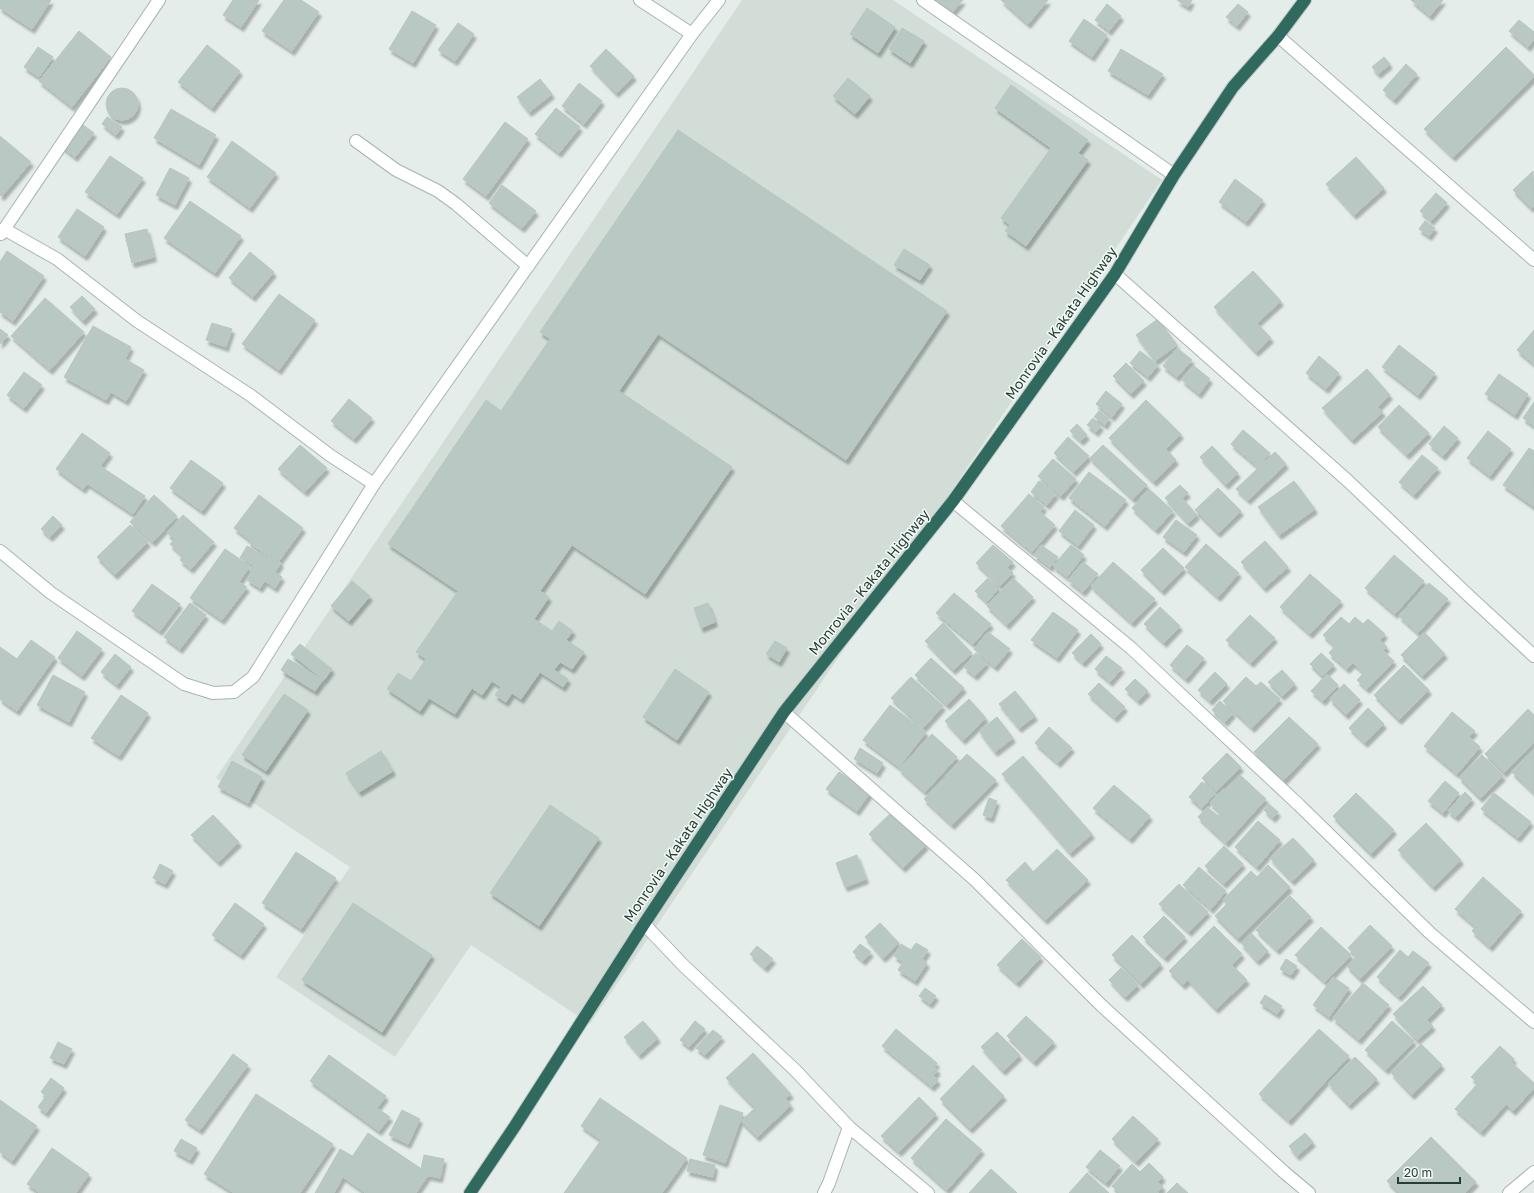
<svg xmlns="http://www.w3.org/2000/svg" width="1534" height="1193" font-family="'Golos Text',sans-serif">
  <defs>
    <filter id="shadow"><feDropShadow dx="2.5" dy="4.5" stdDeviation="1" flood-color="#0004"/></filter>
  </defs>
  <rect width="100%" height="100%" fill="#e4ede9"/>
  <path fill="#d2ddd8" d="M742,0H893L1162,180L590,1024L471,945L395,1057L276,977L350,867L216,778Z"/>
  <g fill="#b9c8c2" stroke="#b7c7c0" filter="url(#shadow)">
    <path d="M0,0H51L32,29L0,8Z"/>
    <path d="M233,0H259L241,27L223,15Z"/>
    <path d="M284,0H301L319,12L292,51L262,31Z"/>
    <path d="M931,0H963L949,16Z"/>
    <path d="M1001,0H1048L1028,24Z"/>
    <path d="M1177,0H1192L1188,7Z"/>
    <path d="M1411,0H1443L1430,16Z"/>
    <path d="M1107,4L1121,16L1109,31L1095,20Z"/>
    <path d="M1238,4L1248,12L1237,26L1226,17Z"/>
    <path d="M867,8L895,27L878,53L850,34Z"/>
    <path d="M412,11L436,25L413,63L389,49Z"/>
    <path d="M1084,19L1107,35L1092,57L1069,41Z"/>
    <path d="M1519,20L1534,32V39L1528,47L1509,31Z"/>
    <path d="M458,23L474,34L455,61L438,50Z"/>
    <path d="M902,28L924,41L910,63L889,49Z"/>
    <path d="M79,31L111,57L72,107L39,81Z"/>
    <path d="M207,45L240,71L212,108L178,82Z"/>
    <path d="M38,47L53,57L39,77L24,67Z"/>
    <path d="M1506,47L1534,75V77L1453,157L1424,129Z"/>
    <path d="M606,49L634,76L616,93L590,66Z"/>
    <path d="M1121,49L1163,74L1148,95L1108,71Z"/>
    <path d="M1384,57L1390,64L1378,74L1372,67Z"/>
    <path d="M1406,64L1417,74L1394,100L1383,90Z"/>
    <path d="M848,78L870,96L855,114L833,96Z"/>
    <path d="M540,79L552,94L529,112L517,97Z"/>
    <path d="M579,83L602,101L584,124L562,106Z"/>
    <path d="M1011,85L1088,140L1078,153L1088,160L1026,246L1005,231L1010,225L1001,218L1051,148L995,108Z"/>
    <circle cx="122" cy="104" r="16"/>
    <path d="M556,108L580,127L559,153L535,134Z"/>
    <path d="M171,109L216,135L199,165L154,138Z"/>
    <path d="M107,117L122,127L116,135L102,124Z"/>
    <path d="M79,122L94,133L75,157L61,146Z"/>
    <path d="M505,122L528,139L486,196L463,179Z"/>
    <path d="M678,130L947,311L846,460L658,334L619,391L732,467L645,594L572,545L540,591L549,597L534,619L552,631L559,621L573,631L566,640L584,652L572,669L560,662L554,670L568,679L563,687L540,672L521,699L512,693L506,702L495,695L501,687L492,681L482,695L472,688L455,714L429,698L420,711L387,689L398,673L411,681L426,659L416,652L458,591L388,544L486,400L501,411L550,339L540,332Z"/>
    <path d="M0,136L31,162L2,196L0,195Z"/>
    <path d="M232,141L276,173L250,208L207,177Z"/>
    <path d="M110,156L143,178L117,214L85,192Z"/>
    <path d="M1356,157L1384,188L1354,215L1326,184Z"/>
    <path d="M170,168L189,178L175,205L156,195Z"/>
    <path d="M1533,171L1534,206L1531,208L1513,190Z"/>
    <path d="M1235,179L1263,200L1246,222L1219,202Z"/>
    <path d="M502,185L536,211L522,228L489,203Z"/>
    <path d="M1436,193L1447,203L1431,221L1420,211Z"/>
    <path d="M190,201L241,236L215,273L164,238Z"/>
    <path d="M77,209L104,227L85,256L58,237Z"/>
    <path d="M1425,221L1435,228L1429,236L1419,229Z"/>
    <path d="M147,229L154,257L132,263L125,234Z"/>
    <path d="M904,249L930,265L920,280L894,265Z"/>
    <path d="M7,251L44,276L13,321L0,312V262Z"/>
    <path d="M250,252L274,272L253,297L229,278Z"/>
    <path d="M1253,271L1281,301L1257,323L1271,338L1256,352L1214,307Z"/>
    <path d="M279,294L315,320L279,370L242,344Z"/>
    <path d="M82,296L95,309L83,321L70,307Z"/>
    <path d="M45,298L84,332L50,370L11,336Z"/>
    <path d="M1158,319L1177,345L1155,361L1136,335Z"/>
    <path d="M212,323L232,329L226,347L206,340Z"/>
    <path d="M93,326L131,347L125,359L144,370L126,401L111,392L106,400L64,377Z"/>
    <path d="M0,329L8,335L0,344Z"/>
    <path d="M1534,330V364L1517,350Z"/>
    <path d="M1399,345L1435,373L1418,395L1382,367Z"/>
    <path d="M1177,348L1192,360L1177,377L1163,366Z"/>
    <path d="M1140,351L1158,365L1148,377L1130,363Z"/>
    <path d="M1319,356L1339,373L1326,389L1306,373Z"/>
    <path d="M1126,363L1144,381L1131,394L1113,376Z"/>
    <path d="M1194,366L1210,379L1199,394L1182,380Z"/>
    <path d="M1367,369L1390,395L1378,407L1383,412L1352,440L1322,408Z"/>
    <path d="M24,372L42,385L24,408L7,395Z"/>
    <path d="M1499,374L1528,394L1515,415L1485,394Z"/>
    <path d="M1106,391L1122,404L1112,417L1096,404Z"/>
    <path d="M349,399L372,418L354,439L331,421Z"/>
    <path d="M1146,400L1181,434L1166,449L1176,460L1154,482L1109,438Z"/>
    <path d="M1534,402V426L1523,418Z"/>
    <path d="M1399,405L1429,433L1407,455L1378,427Z"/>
    <path d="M1099,411L1109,418L1105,425L1094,417Z"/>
    <path d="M1093,418L1101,426L1096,432L1087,425Z"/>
    <path d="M1077,424L1087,435L1081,441L1070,431Z"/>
    <path d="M1444,426L1458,438L1443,456L1429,444Z"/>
    <path d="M1243,430L1270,453L1258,467L1231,444Z"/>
    <path d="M1488,431L1511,449L1490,476L1467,458Z"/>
    <path d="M82,433L110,453L83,489L56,469Z"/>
    <path d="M1068,437L1089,456L1074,472L1054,453Z"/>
    <path d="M300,445L327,468L305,492L278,469Z"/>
    <path d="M1103,445L1147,485L1133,499L1090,458Z"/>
    <path d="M1212,446L1238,473L1226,485L1200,457Z"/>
    <path d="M1529,448L1534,451L1533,506L1503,485Z"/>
    <path d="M1275,452L1286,464L1248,500L1236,489Z"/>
    <path d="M1422,455L1438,468L1414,495L1399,482Z"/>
    <path d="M1053,459L1076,479L1061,496L1038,476Z"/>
    <path d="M191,460L223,483L202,511L170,488Z"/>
    <path d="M97,464L145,496L133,514L85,482Z"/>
    <path d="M1089,472L1126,500L1105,526L1069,498Z"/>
    <path d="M1039,481L1056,494L1047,505L1031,492Z"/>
    <path d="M1294,481L1315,509L1279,535L1258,507Z"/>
    <path d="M1180,485L1188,493L1182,498L1197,515L1188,523L1165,498Z"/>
    <path d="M1218,488L1241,511L1218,533L1195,510Z"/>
    <path d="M1149,489L1173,511L1156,530L1132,508Z"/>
    <path d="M1029,494L1044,507L1040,512L1055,525L1032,552L1001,526Z"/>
    <path d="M154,495L177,516L153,542L130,522Z"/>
    <path d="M259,495L303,528L279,561L271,555L269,557L248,542L250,540L234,528Z"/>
    <path d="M1075,510L1094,525L1078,546L1059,531Z"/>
    <path d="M183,515L214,542L191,569L180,560L183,556L170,544L175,539L167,533Z"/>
    <path d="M53,516L62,525L50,537L41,529Z"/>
    <path d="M1176,520L1197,535L1184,552L1163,537Z"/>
    <path d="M130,525L148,542L115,575L97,557Z"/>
    <path d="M1265,541L1288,567L1264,588L1241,562Z"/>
    <path d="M1206,544L1239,573L1218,597L1185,567Z"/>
    <path d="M993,545L1013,562L1007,568L1013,573L1000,586L976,563Z"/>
    <path d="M1041,545L1058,557L1050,567L1034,555Z"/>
    <path d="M1071,545L1084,555L1067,577L1053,566Z"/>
    <path d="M247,546L269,559L271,556L281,563L275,572L282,577L275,588L265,581L260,588L247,580L252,572L249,570L253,565L240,558Z"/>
    <path d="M1163,548L1184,568L1162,591L1141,570Z"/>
    <path d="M225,549L250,566L239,582L247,587L222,620L190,598Z"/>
    <path d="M1394,555L1424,581L1395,614L1365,588Z"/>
    <path d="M1083,562L1098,574L1083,592L1068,580Z"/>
    <path d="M1113,562L1155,599L1132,623L1091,586Z"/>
    <path d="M1310,574L1341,601L1310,634L1280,607Z"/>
    <path d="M988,578L999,588L987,602L975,591Z"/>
    <path d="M1013,578L1033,597L1007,625L987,606Z"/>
    <path d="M352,581L370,596L349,621L331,606Z"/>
    <path d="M1429,583L1448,599L1418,633L1399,616Z"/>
    <path d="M152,584L180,604L160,631L132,611Z"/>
    <path d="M954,593L991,624L973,644L936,613Z"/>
    <path d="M190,603L206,615L180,649L164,637Z"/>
    <path d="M708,603L715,622L701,628L694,608Z"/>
    <path d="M1160,607L1180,626L1164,643L1144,624Z"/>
    <path d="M1053,612L1078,630L1057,658L1031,640Z"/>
    <path d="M1250,615L1275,638L1251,663L1226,640Z"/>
    <path d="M1341,617L1349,624L1355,617L1363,624L1368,619L1385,634L1380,640L1387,647L1383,651L1394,661L1367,689L1357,680L1364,673L1353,663L1347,669L1329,653L1335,646L1323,635Z"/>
    <path d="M943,623L972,653L953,670L925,641Z"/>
    <path d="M77,631L102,649L82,676L58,658Z"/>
    <path d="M988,632L1010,649L995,667L974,649Z"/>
    <path d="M1424,632L1445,654L1422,676L1401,655Z"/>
    <path d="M1091,634L1101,644L1083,663L1072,653Z"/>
    <path d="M31,640L55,657L17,711L0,699V647L17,659Z"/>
    <path d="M775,641L787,648L779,662L766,654Z"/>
    <path d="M300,644L332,669L324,680L291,654Z"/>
    <path d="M1187,645L1204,658L1186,679L1170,665Z"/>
    <path d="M976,653L987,663L975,676L964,667Z"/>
    <path d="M1321,653L1334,665L1322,676L1310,664Z"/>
    <path d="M115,654L131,667L117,685L101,672Z"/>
    <path d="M1106,656L1122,668L1110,682L1095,669Z"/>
    <path d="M931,658L964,688L947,705L915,675Z"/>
    <path d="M288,659L323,680L315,691L281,670Z"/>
    <path d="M1404,665L1429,690L1399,720L1374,695Z"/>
    <path d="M675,669L709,692L677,740L643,717Z"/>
    <path d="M1282,670L1295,684L1282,696L1268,682Z"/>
    <path d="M1215,672L1227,684L1210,701L1198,690Z"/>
    <path d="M1327,674L1338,685L1323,701L1311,691Z"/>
    <path d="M53,675L85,692L69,722L37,705Z"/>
    <path d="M911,677L943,706L923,728L891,698Z"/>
    <path d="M1246,677L1256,686L1261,682L1280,699L1252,728L1223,701Z"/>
    <path d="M1135,679L1148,691L1138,701L1125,689Z"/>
    <path d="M1099,683L1125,707L1115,718L1088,694Z"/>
    <path d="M1344,684L1360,700L1346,715L1330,699Z"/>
    <path d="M1015,691L1035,716L1019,728L999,704Z"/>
    <path d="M284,694L308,710L266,771L242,755Z"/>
    <path d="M121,695L148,713L119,756L91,738Z"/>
    <path d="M969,699L986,718L963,740L945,721Z"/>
    <path d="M1220,701L1233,713L1225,722L1212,710Z"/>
    <path d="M890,705L926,732L899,767L863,740Z"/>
    <path d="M1368,708L1384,724L1365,743L1349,728Z"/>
    <path d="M1528,709L1534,715V742L1504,773L1485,754Z"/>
    <path d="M1452,712L1475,731L1469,737L1480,747L1457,774L1424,746Z"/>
    <path d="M997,717L1013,738L995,752L979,731Z"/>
    <path d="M1289,717L1318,744L1284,780L1254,752Z"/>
    <path d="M1049,727L1072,748L1058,763L1035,743Z"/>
    <path d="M932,734L957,757L925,792L899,769Z"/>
    <path d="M860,748L883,763L877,773L854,759Z"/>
    <path d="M1534,749V793L1512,772Z"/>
    <path d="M381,751L393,771L359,792L346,773Z"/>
    <path d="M1227,753L1241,767L1216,792L1202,778Z"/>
    <path d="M967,754L996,780L952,825L924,799Z"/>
    <path d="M1482,755L1503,776L1480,798L1459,777Z"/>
    <path d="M1023,756L1092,834L1070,853L1002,774Z"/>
    <path d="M232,761L262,777L248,803L218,787Z"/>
    <path d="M839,772L870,793L857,811L826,789Z"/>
    <path d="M1240,775L1266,799L1226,843L1198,817L1207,807L1218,816L1221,813L1210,803L1224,788L1226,790Z"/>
    <path d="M1445,781L1459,793L1443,813L1428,801Z"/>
    <path d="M1202,782L1215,793L1202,808L1189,797Z"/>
    <path d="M1114,785L1150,816L1130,839L1093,808Z"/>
    <path d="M1465,792L1472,799L1456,817L1448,811Z"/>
    <path d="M1356,793L1394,830L1371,854L1333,816Z"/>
    <path d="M1494,793L1531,822L1518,838L1481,809Z"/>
    <path d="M989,798L997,801L991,818L983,815Z"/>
    <path d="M1269,804L1278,812L1273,818L1264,810Z"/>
    <path d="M550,805L599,838L539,926L490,893Z"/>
    <path d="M893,811L926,845L903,868L869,834Z"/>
    <path d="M213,815L239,842L218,862L191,835Z"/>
    <path d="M1258,821L1280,840L1257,867L1235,847Z"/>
    <path d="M1426,823L1461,860L1433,887L1398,850Z"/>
    <path d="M1293,838L1314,860L1292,881L1270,858Z"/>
    <path d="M1224,846L1243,864L1224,884L1205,866Z"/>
    <path d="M1057,849L1088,880L1045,920L1006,880L1025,862L1033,872Z"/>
    <path d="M296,852L336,878L301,929L262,903Z"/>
    <path d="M857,855L866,879L845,887L836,863Z"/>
    <path d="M160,864L173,871L165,884L153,878Z"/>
    <path d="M1268,865L1290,887L1238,939L1215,916L1227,904L1223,900L1251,871L1257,877Z"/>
    <path d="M1199,867L1226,891L1211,909L1183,885Z"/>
    <path d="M1483,877L1521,911L1490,947L1472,931L1476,927L1455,909Z"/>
    <path d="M1179,884L1208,912L1189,932L1159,904Z"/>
    <path d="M1290,896L1311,917L1277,950L1256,930Z"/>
    <path d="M235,903L264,924L241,955L212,935Z"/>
    <path d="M353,903L432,955L382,1032L302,980Z"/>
    <path d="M1164,916L1185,937L1165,958L1143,937Z"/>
    <path d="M880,923L899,943L883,958L865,937Z"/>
    <path d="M1370,925L1392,946L1360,979L1347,966L1357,956L1348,948Z"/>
    <path d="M1214,926L1242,954L1232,965L1247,980L1216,1009L1188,980L1183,985L1169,971Z"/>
    <path d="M1321,927L1351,955L1325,982L1295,955Z"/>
    <path d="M1251,933L1268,951L1257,961L1241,943Z"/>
    <path d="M1132,935L1161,964L1141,984L1112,955Z"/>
    <path d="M1022,939L1041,957L1017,983L997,965Z"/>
    <path d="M916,943L928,950L922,959L927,963L915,981L898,970L903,962L894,956L901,944L911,950Z"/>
    <path d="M860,944L871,952L863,961L853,952Z"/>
    <path d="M757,946L773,959L765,968L750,954Z"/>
    <path d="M1400,950L1408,957L1413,951L1429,963L1399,997L1377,977Z"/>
    <path d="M1286,959L1297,966L1291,975L1280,969Z"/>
    <path d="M1121,968L1138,985L1125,997L1109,980Z"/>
    <path d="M1333,977L1349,988L1329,1017L1313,1005Z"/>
    <path d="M1363,983L1389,1005L1359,1040L1333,1018Z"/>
    <path d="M1423,986L1442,1005L1427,1020L1433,1026L1417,1040L1393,1014Z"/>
    <path d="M925,988L936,996L930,1004L919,996Z"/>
    <path d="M1265,995L1282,1006L1277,1014L1260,1003Z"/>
    <path d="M1026,1016L1054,1042L1034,1062L1007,1036Z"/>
    <path d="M643,1021L658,1038L639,1055L624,1037Z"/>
    <path d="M695,1021L705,1029L689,1047L680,1040Z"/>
    <path d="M1392,1021L1414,1041L1386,1070L1365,1050Z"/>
    <path d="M896,1029L937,1063L934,1067L938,1070L933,1076L938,1080L932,1087L882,1046Z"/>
    <path d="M1319,1029L1349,1056L1289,1121L1259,1094Z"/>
    <path d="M713,1030L722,1037L705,1055L696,1048Z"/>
    <path d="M997,1032L1020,1055L1003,1071L981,1047Z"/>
    <path d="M58,1042L72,1049L64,1064L50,1058Z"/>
    <path d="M1421,1044L1442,1065L1412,1095L1391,1073Z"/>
    <path d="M1500,1046L1514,1059L1511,1062L1534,1083V1088L1513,1111L1506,1104L1481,1132L1455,1109L1478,1083L1471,1077Z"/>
    <path d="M753,1053L791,1094L785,1098L791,1105L757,1137L741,1121L755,1108L726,1078Z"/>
    <path d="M233,1054L248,1065L200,1130L185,1120Z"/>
    <path d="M329,1055L386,1096L377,1108L390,1117L379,1131L310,1081Z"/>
    <path d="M1355,1057L1377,1079L1349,1105L1328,1083Z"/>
    <path d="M973,1065L1004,1096L970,1129L940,1099Z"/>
    <path d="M51,1078L64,1088L46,1113L38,1107L46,1096L41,1092Z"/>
    <path d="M256,1094L333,1144L300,1193H234L204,1174Z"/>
    <path d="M919,1097L936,1114L899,1152L881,1136Z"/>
    <path d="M600,1098L687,1158L662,1193H564L601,1140L581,1126Z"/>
    <path d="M0,1100L37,1126L12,1161L0,1152Z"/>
    <path d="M720,1105L743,1113L725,1163L703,1155Z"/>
    <path d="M402,1110L420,1119L408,1144L389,1135Z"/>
    <path d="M1133,1116L1158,1139L1136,1162L1112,1139Z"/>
    <path d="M946,1119L982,1150L947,1190L911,1158Z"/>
    <path d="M368,1133L429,1174L416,1193H366L340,1175Z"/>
    <path d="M1305,1133L1313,1142L1297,1156L1289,1146Z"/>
    <path d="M1431,1137L1476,1182L1465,1193H1399L1387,1181Z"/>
    <path d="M181,1139L197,1148L190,1160L174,1151Z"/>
    <path d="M52,1148L89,1174L76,1193H40L27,1184Z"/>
    <path d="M340,1149L354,1157L334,1193H315Z"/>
    <path d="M1100,1150L1120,1166L1106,1183L1086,1167Z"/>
    <path d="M424,1155L444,1159L440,1178L420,1174Z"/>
    <path d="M690,1159L715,1165L713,1177L687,1171Z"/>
    <path d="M1149,1163L1163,1177L1158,1182L1163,1187L1158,1192L1159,1193H1119L1112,1186L1132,1164L1140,1172Z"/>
    <path d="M991,1169L1017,1193H969Z"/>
    <path d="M1087,1173L1109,1193H1069Z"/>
    <path d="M1177,1183L1188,1193H1167Z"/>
  </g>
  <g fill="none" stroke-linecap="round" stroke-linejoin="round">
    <defs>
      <g id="street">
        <path d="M640,0L692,34"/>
        <path d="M923,0L1174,175"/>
        <path d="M1278,36L1534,260"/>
        <path d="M356,141L396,170L438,191L456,204L528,266"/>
        <path d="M4,229L57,259L137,321L250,395L331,456L374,484"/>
        <path d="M1,234L159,0"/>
        <path d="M1115,274L1348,481L1468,595L1534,656"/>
        <path d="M953,501L1131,648L1299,805L1430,933L1534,1022"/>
        <path d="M0,551L51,593L184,684L213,693L234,692L253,677L374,484L692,34L719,0"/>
        <path d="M784,712L975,880L1102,1006L1285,1173L1309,1193"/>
        <path d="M644,924L684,966L795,1070L849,1127L928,1193"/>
        <path d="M824,1193L829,1183L849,1127"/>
        <path d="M1509,1193L1534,1172"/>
      </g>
      <path id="highway" d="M470,1193L515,1126L644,924L784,712L953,501L1115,274L1174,175L1233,87L1278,36L1305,0"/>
    </defs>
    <use href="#street" stroke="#a7b5b0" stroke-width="14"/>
    <use href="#highway" stroke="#c2c9c7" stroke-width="14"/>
    <use href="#street" stroke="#fff" stroke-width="12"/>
    <use href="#highway" stroke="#306a5e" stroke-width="12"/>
  </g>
  <g text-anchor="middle" stroke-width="3" stroke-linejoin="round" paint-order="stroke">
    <g font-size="14" fill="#243f37" stroke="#f5faf7">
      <text transform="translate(1061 323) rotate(-55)" y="5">Monrovia - Kakata Highway</text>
      <text transform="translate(869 582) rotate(-51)" y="5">Monrovia - Kakata Highway</text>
      <text transform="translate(678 845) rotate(-56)" y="5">Monrovia - Kakata Highway</text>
    </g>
  </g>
  <path d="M1398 1177v6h62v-6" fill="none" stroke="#243f37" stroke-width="2"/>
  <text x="1404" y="1177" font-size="12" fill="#243f37" stroke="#f5faf7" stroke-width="3" paint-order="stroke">20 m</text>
</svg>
